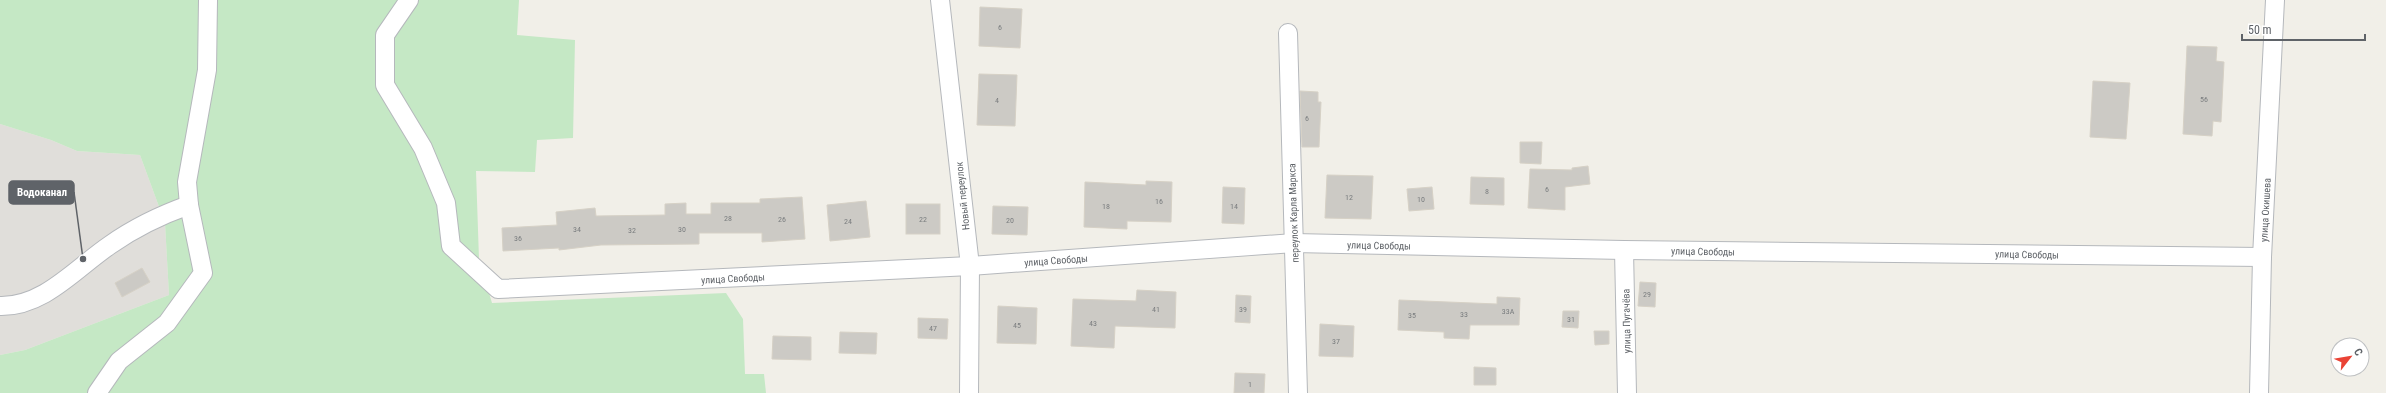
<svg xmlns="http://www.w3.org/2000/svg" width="2386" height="393" font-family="'Roboto Condensed',sans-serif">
  <rect width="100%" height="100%" fill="#f1efe8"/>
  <path fill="#e0deda" d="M0,124L51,140L77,151L140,155L165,223L169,295L25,350L0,355Z"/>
  <path fill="#c5e8c5" d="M0,0H519L517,35L575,40L573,138L537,140L535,172L476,171L479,259L492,303L726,293L743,319L745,374H764L766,393H0V355L25,350L169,295L165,223L140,155L77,151L51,140L0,124Z"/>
  <g fill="#cccac5" stroke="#d6d1c6">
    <path d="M980,7L1022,9L1020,48L979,46Z"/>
    <path d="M2187,46L2217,47L2216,61L2224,62L2221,122L2213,121L2212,136L2183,134Z"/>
    <path d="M979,74L1017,75L1015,126L977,125Z"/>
    <path d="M2093,81L2130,83L2126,139L2090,137Z"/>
    <path d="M1300,91L1318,92V102H1321L1319,147H1302Z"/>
    <path d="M1520,142H1542L1541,164L1520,163Z"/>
    <path d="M1588,166L1590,184L1565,187V210L1528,208L1530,169L1572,170V168Z"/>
    <path d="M1327,175L1373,176L1371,219L1325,218Z"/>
    <path d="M1471,177L1504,178V205L1470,204Z"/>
    <path d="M1146,181L1172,182L1171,222L1127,221V229L1084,227L1085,182L1146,185Z"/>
    <path d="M1223,187L1245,188L1244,224L1222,223Z"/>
    <path d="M1432,187L1434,209L1409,211L1407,189Z"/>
    <path d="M802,197L805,239L762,242V233H699V244L601,245L559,250V248L503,251L502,228L557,225L556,212L595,208L596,216L665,215V204L686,203V214H711V203H760V199Z"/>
    <path d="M866,201L870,237L830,241L827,205Z"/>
    <rect x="906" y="204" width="34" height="30"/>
    <path d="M993,206L1028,207L1027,235L992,234Z"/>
    <path d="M142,268L150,282L122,297L115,283Z"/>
    <path d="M1640,282L1656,283L1655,307L1638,306Z"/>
    <path d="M1137,290L1176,292L1175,328L1115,326L1114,348L1071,346L1073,299L1136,301Z"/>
    <path d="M1236,295L1251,296L1250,323L1235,322Z"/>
    <path d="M1497,297L1520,298L1519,325H1470L1469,339L1444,338V332L1398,330L1399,300L1497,304Z"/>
    <path d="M998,306L1037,308L1036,344L997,343Z"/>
    <path d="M1563,311H1579L1578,328L1562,327Z"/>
    <path d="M918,318L948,319L947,339L918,338Z"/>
    <path d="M1320,324L1354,326L1353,357L1319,356Z"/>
    <path d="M1594,331H1609V344L1595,345Z"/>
    <path d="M840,332L877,333L876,354L839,353Z"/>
    <path d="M773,336L811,337V360L772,359Z"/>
    <path d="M1474,367L1496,368V385H1474Z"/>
    <path d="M1235,373L1265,374L1264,393H1234Z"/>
  </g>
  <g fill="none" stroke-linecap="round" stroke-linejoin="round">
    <defs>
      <g id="minor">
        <path d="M409,0L385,35V85L423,148L446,203L451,246L498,289L970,266L1294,243L1624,250L2262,257"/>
        <path d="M940,0L970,266L969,393"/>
        <path d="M1288,33L1298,393"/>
        <path d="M1624,250L1627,393"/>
        <path d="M0,306C44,307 76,268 110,245C134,228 161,215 189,205"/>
        <path d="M97,393L119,361L167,323L203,273L189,205L187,182L207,70L208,0"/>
        <path d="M2259,393L2262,257L2275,0"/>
      </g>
    </defs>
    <use href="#minor" stroke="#b5b8bc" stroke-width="20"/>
    <use href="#minor" stroke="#fff" stroke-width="18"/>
  </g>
  <g text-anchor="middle" stroke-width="3" stroke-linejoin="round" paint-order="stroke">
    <g font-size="8" fill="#7a7d7f">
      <text x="1000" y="30">6</text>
      <text x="2204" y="102">56</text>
      <text x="997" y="103">4</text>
      <text x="1307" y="121">6</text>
      <text x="1547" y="192">6</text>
      <text x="1487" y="194">8</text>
      <text x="1349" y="200">12</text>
      <text x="1421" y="202">10</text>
      <text x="1159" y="204">16</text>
      <text x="1106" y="209">18</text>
      <text x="1234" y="209">14</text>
      <text x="728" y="221">28</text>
      <text x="782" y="222">26</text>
      <text x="923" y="222">22</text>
      <text x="1010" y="223">20</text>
      <text x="848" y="224">24</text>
      <text x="577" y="232">34</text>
      <text x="682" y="232">30</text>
      <text x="632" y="233">32</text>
      <text x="518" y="241">36</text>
      <text x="1647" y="297">29</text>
      <text x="1156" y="312">41</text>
      <text x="1243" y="312">39</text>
      <text x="1508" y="314">33А</text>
      <text x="1464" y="317">33</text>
      <text x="1412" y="318">35</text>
      <text x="1571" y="322">31</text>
      <text x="1093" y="326">43</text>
      <text x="1017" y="328">45</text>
      <text x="933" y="331">47</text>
      <text x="1336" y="344">37</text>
      <text x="1250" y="387">1</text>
    </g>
    <g font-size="10" fill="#5f6368" stroke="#fff">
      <text transform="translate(962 196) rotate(-96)" y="4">Новый переулок</text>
      <text transform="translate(2265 210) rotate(-87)" y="4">улица Окишева</text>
      <text transform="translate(1293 213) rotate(-92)" y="4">переулок Карла Маркса</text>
      <text transform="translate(1379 245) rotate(1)" y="4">улица Свободы</text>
      <text transform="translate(1703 251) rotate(1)" y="4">улица Свободы</text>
      <text transform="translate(2027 254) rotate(1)" y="4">улица Свободы</text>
      <text transform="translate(1056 260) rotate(-4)" y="4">улица Свободы</text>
      <text transform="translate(733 278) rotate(-3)" y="4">улица Свободы</text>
      <text transform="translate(1626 321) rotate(-91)" y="4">улица Пугачёва</text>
    </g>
  </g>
  <path fill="none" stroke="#5f6368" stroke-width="1.5" d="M83 259L74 192"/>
  <circle fill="#5f6368" stroke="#fff" stroke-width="1.5" cx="83" cy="259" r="4"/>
  <rect fill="#5f6368" stroke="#5f6368" stroke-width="1.5" x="9" y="181" width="65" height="23" rx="4"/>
  <g font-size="11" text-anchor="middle" font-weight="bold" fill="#fff">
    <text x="42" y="196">Водоканал</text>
  </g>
  <g transform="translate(2350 357) rotate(59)"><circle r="19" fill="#ffffff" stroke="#bfc1c3"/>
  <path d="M0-3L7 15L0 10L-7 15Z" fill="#ea4335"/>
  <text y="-6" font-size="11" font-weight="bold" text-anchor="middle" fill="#5f6368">С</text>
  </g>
  <path d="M2242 34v6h123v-6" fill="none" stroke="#5f6368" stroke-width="2"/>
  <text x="2248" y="34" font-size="12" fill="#5f6368" stroke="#ffffff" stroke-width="3" paint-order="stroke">50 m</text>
</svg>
